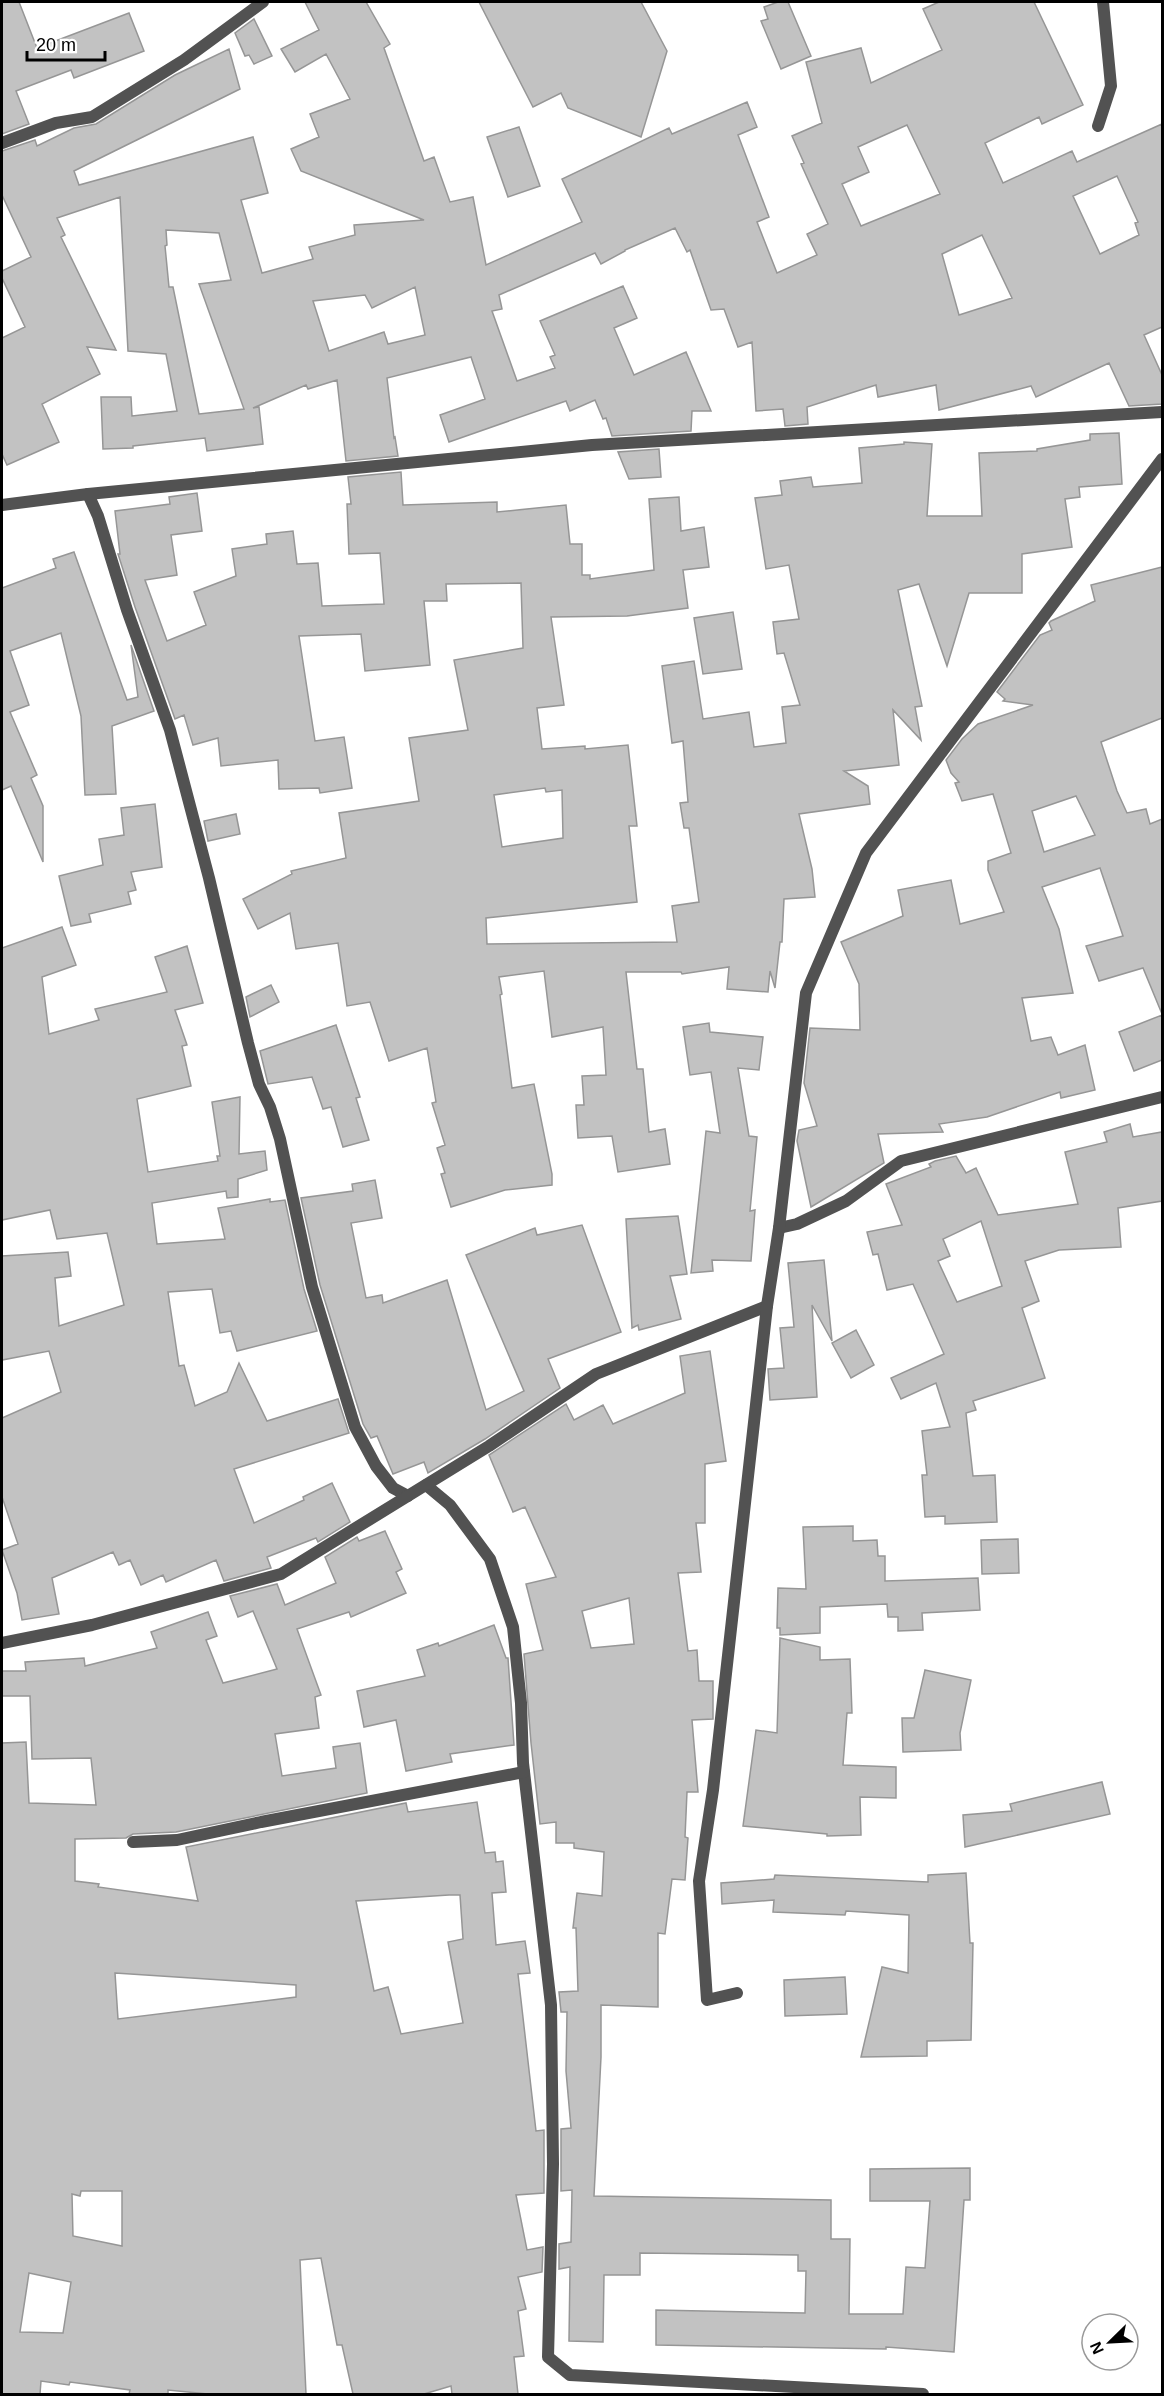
<svg xmlns="http://www.w3.org/2000/svg" width="1164" height="2396" font-family="Arial,sans-serif">
  <rect width="100%" height="100%" fill="#fff"/>
  <g fill="#c2c2c2" stroke="#969696" stroke-width="1.5" fill-rule="evenodd">
    <path d="M2,2H19L37,48L129,13L144,51L74,78L71,70L16,91L29,124L2,134Z"/>
    <path d="M305,2H366L390,44L384,48L424,161L434,157L450,202L473,197L486,265L582,222L562,179L669,128L672,134L747,102L757,127L738,135L769,217L757,222L777,273L817,255L807,234L828,224L801,164L804,163L792,136L822,123L806,62L861,48L871,83L942,50L923,9L939,2H1034L1083,105L1042,124L1039,117L985,143L1003,183L1072,151L1077,162L1162,124V327L1144,335L1162,375V404L1129,406L1109,363L1036,397L1031,386L939,410L936,385L878,397L876,385L807,407L808,424L785,426L783,409L756,411L752,342L738,347L724,309L711,310L690,250L687,252L675,228L625,250V251L601,264L595,253L499,295L502,309L492,311L517,381L555,368L550,357L555,355L540,321L623,286L637,318L614,328L634,375L686,352L711,411H692L691,431L612,436L606,418L603,419L595,400L570,411L566,401L449,442L440,415L485,399L471,357L387,378L394,438L395,437L398,456L346,461L337,380L308,389L306,385L253,408L259,407L263,444L207,451L205,438L133,446V448L103,449L101,397H131L132,416L177,411L166,354L128,351L120,197L57,218L65,235L61,237L116,350L87,347L100,374L42,404L59,442L7,465L2,454V338L25,327L2,278V271L31,257L2,195V151L35,140L37,146L74,128L96,124L175,75L229,49L240,89L74,171L79,185L253,137L268,193L241,200L262,273L313,259L309,247L355,235L354,225L424,220L301,171L291,149L319,137L310,114L350,99L326,54L295,72L281,49L319,30ZM907,125L940,194L861,226L842,184L869,172L858,147ZM1117,176L1138,222L1135,223L1139,235L1100,254L1073,196ZM166,230L219,233L231,280L199,284L244,409L199,414L173,287H169L165,246L167,245ZM982,235L1012,298L959,315L942,254ZM415,287L425,335L388,344L384,332L329,351L313,301L365,295L372,308Z"/>
    <path d="M479,2H641L667,51L641,137L568,108L561,93L533,107Z"/>
    <path d="M778,2H788L811,56L781,69L761,21L768,19L764,7Z"/>
    <path d="M254,19L272,56L254,64L249,55L245,56L235,33Z"/>
    <path d="M519,127L540,186L508,197L487,137Z"/>
    <path d="M1119,433L1122,484L1079,487L1080,497L1065,499L1072,547L1022,554V593H969L947,666L919,584L898,590L922,706L915,707L921,740L893,710L899,765L844,771L868,786L870,804L799,814L812,869L815,897L784,899L782,942H780L775,988L770,971L768,992L727,989L729,967L682,974L681,972H626L637,1069H643L649,1132L665,1129L670,1164L618,1172L612,1136L578,1138L576,1105H584L582,1076L606,1075L603,1027L552,1037L544,971L499,977L502,994L500,995L512,1088L534,1084L552,1174V1185L505,1190L451,1207L441,1174L445,1173L437,1148L445,1145L432,1103L436,1102L427,1048L389,1061L370,1002L347,1006L338,943L296,949L290,913L258,929L243,899L292,874L291,871L346,858L339,813L419,801L409,738L468,730L454,660L523,648L521,583L446,584L447,601H424L430,665L365,671L361,634L299,636L315,741L344,737L352,788L320,793L319,788L279,789L278,760L221,766L218,738L193,745L184,715L175,719L135,607L118,554H120L115,511L170,504L169,497L197,493L202,531L171,535L177,575L145,580L167,641L206,625L194,592L236,576L232,549L267,544L266,534L293,531L297,564L318,563L322,606L384,604L380,553L349,554L347,504H351L348,477L401,472L403,505L497,502V512L566,505L570,544H582V575H590V579L654,570L649,499L679,497L681,531L704,527L709,567L683,570L688,608L627,616L551,617L564,705L537,708L542,749L585,746V749L628,745L637,826H629L637,902L486,918L487,944L677,942L672,906L699,902L689,828H684L680,803L688,802L683,741L672,743L662,666L694,661L703,719L749,712L754,747L786,743L782,707L800,705L784,653L777,654L773,622L799,619L789,565L766,569L755,498L782,495L780,481L811,477L813,487L862,483L859,448L904,444V442L932,444L927,516H982L979,453L1037,451V449L1090,440V434ZM545,788L546,792L562,790L563,838L502,847L494,795Z"/>
    <path d="M659,449L661,477L629,479L618,452Z"/>
    <path d="M74,552L127,700L138,697L131,645L154,711L112,726L116,794L85,795L81,716L61,633L10,651L29,705L10,712L37,775L31,778L43,806V862L11,786L2,790V588L56,568L53,559Z"/>
    <path d="M1162,567V718L1101,742L1117,791L1127,813L1146,809L1150,824L1162,819V1014L1143,968L1099,981L1086,946L1123,936L1100,868L1042,887L1059,929L1073,993L1022,998L1031,1041L1051,1037L1058,1055L1085,1045L1095,1090L1061,1098L1060,1092L987,1117L939,1124L943,1132L878,1134L884,1163L811,1207L797,1141L799,1130L817,1126L804,1083L810,1028L860,1030L859,984L841,942L903,916L898,890L951,880L960,924L1004,912L988,870V861L1011,853L993,794L962,801L955,783L959,782L951,773L946,760L962,739L978,724L1033,705L1003,701L1005,699L997,692L1040,635L1052,630L1049,623L1051,621L1095,601L1091,585ZM1076,796L1095,835L1044,852L1032,811Z"/>
    <path d="M733,612L742,669L703,674L694,618Z"/>
    <path d="M155,804L162,867L131,872L136,890L128,892L131,904L89,914L91,922L71,926L59,876L103,865L99,839L124,835L121,808Z"/>
    <path d="M236,814L240,834L208,841L204,821Z"/>
    <path d="M62,927L76,965L42,977L49,1034L99,1020L95,1009L167,992L155,957L187,946L203,1003L175,1010L187,1045L182,1046L191,1086L137,1099L148,1172L218,1161L217,1156H220L212,1102L240,1097L239,1154L265,1151L267,1170L238,1179V1197L227,1198L226,1191L152,1203L157,1244L225,1239L218,1208L270,1199V1202L285,1200L304,1289L317,1331L237,1351L231,1331L220,1333L212,1289L168,1292L179,1366L184,1365L195,1406L227,1392L239,1363L267,1421L338,1399L349,1433L234,1469L254,1523L304,1500L303,1497L332,1483L350,1522L318,1542L316,1538L267,1557L271,1568L224,1581L216,1560L166,1582L163,1575L141,1585L130,1560L119,1565L113,1552L52,1578L59,1614L22,1620L17,1593L2,1550L18,1544L2,1497V1418L61,1392L49,1351L2,1360V1256L68,1252L71,1276L55,1278L59,1326L124,1305L107,1233L57,1239L50,1210L2,1220V948Z"/>
    <path d="M271,985L279,1002L250,1017L246,997Z"/>
    <path d="M1162,1015V1060L1134,1071L1119,1032Z"/>
    <path d="M709,1023L710,1032L763,1037L759,1070L738,1068L749,1136L757,1137L750,1211L755,1210L751,1261L712,1260L713,1271L691,1273L706,1131L720,1133L711,1072L690,1075L683,1027Z"/>
    <path d="M336,1025L360,1097L356,1098L369,1140L343,1147L331,1107L323,1109L312,1077L268,1084L260,1051Z"/>
    <path d="M1130,1124L1133,1137L1162,1132V1201L1118,1208L1121,1247L1059,1250L1025,1261L1039,1301L1022,1308L1045,1378L973,1401L976,1410L966,1413L973,1476L995,1475L997,1522L945,1524V1516L925,1517L922,1475H927L922,1431L950,1427L936,1383L901,1399L891,1378L944,1354L913,1284L887,1290L878,1254L873,1255L867,1232L902,1225L886,1184L931,1167L929,1164L935,1161L956,1156L966,1173L976,1168L998,1215L1078,1204L1065,1152L1107,1142L1104,1132ZM981,1221L1002,1286L957,1302L938,1261L950,1256L943,1239Z"/>
    <path d="M375,1180L382,1218L351,1223L366,1298L382,1295L383,1303L447,1280L486,1410L524,1391L466,1255L535,1228L537,1235L582,1225L621,1332L548,1359L560,1388L485,1439L428,1473L424,1462L393,1474L377,1436L371,1438L363,1424L320,1285L301,1198L353,1191L352,1184Z"/>
    <path d="M678,1216L687,1274L670,1276L681,1319L639,1330L638,1325L632,1328L626,1219Z"/>
    <path d="M824,1260L832,1341L812,1305L817,1397L770,1400L768,1369L784,1368L780,1328L794,1327L788,1263Z"/>
    <path d="M856,1330L874,1365L851,1378L832,1343Z"/>
    <path d="M710,1351L726,1461L705,1464V1523H696L701,1572L678,1573L688,1651L697,1650L699,1681H713V1719L692,1720L698,1792H687L685,1837L688,1838L685,1880L672,1879L665,1934L658,1933V2007L601,2005V2057L594,2196L831,2200V2239H850L849,2314H903L906,2267L925,2268L930,2201H870V2169L970,2168V2200H964L954,2352L886,2347V2349L656,2345V2310L805,2313L806,2271H798V2255L640,2253V2275H604L603,2342L569,2341L570,2267L559,2269V2244L571,2242L572,2190L561,2191V2129L571,2128L566,2071L567,2012H561L559,1992L578,1991L576,1928H573L577,1893L602,1896L604,1852L574,1848V1843H556V1822L540,1824L531,1743L524,1654L543,1650L526,1584L556,1577L525,1507L513,1512L489,1455L566,1404L574,1420L603,1405L613,1424L685,1393L680,1356ZM629,1598L634,1644L591,1648L582,1611Z"/>
    <path d="M853,1526V1541L877,1540L878,1556H885V1581L978,1578L980,1610L922,1613L923,1630L898,1631V1617H888L887,1604L820,1607V1633L780,1635V1628H777L778,1588L806,1589L803,1527Z"/>
    <path d="M385,1531L402,1569L396,1572L406,1593L351,1617L349,1612L297,1629L321,1695L315,1697L319,1728L275,1734L282,1776L336,1768L333,1747L360,1743L367,1793L176,1832L133,1834L126,1838L75,1839V1881L99,1884L98,1887L198,1901L186,1847L406,1803L408,1812L477,1802L485,1853L495,1852L496,1862L503,1861L506,1892L492,1893L496,1945L525,1941L530,1973L518,1974L536,2131L544,2130V2193L516,2195L527,2250L543,2247L542,2272L518,2277L526,2309L518,2311L524,2356L514,2357L518,2394H452L451,2386L424,2394H353L342,2345H337L321,2258L300,2260L306,2394H208L168,2390V2394H129L130,2390L70,2382L69,2385L41,2381L40,2394H2V1743L26,1742L29,1803L96,1805L91,1758L32,1759L30,1696H2V1671H26L25,1662L84,1658L85,1666L157,1648L151,1632L208,1612L217,1636L206,1640L223,1683L277,1669L253,1611L238,1617L230,1596L277,1584L285,1605L336,1583L325,1557L357,1537L359,1541ZM449,1895H460L463,1939L448,1942L463,2023L401,2034L388,1987L374,1991L356,1901ZM115,1973L296,1985V1997L118,2019ZM81,2191H122V2246L73,2236L72,2194L80,2196ZM29,2273L71,2282L63,2333L20,2332Z"/>
    <path d="M1018,1539L1019,1573L982,1574L981,1540Z"/>
    <path d="M494,1625L506,1658H508L514,1745L450,1754L452,1762L406,1771L396,1720L364,1727L357,1691L425,1676L417,1650L438,1643L439,1646Z"/>
    <path d="M780,1638L820,1647V1660L850,1659L852,1713H847L843,1765L896,1767V1798L860,1797L861,1835L827,1836V1834L743,1826L756,1730L777,1733Z"/>
    <path d="M925,1670L971,1680L960,1733L961,1750L903,1752L902,1718H914Z"/>
    <path d="M1102,1782L1110,1814L965,1847L963,1815L1012,1811L1010,1804Z"/>
    <path d="M966,1873L970,1943H973L971,2040L927,2041V2056L861,2057L882,1967L908,1973L909,1915L846,1911L845,1915L773,1912L774,1900L722,1904L721,1883L774,1879L775,1875L928,1882V1875Z"/>
    <path d="M845,1977L847,2014L785,2016L784,1980Z"/>
  </g>
  <g fill="none" stroke-linecap="round" stroke-linejoin="round">
    <g stroke="#525252" stroke-width="12">
      <path d="M1098,126L1111,86L1103,2"/>
      <path d="M2,143L56,123L92,117L184,60L263,2"/>
      <path d="M88,494L98,516L127,610L170,730L209,878L248,1043L259,1084L270,1107L280,1139L312,1287L355,1427L376,1466L393,1488L408,1496"/>
      <path d="M2,505L88,494L592,445L1162,412"/>
      <path d="M779,1228L797,1224L846,1201L901,1161L1162,1097"/>
      <path d="M426,1485L450,1505L490,1559L513,1627L521,1703L523,1763L551,2005L553,2164L548,2357L570,2375L923,2394"/>
      <path d="M2,1643L92,1625L281,1574L489,1446L596,1374L767,1306"/>
      <path d="M133,1842L177,1840L261,1822L524,1772"/>
      <path d="M737,1993L707,2000L699,1881L713,1790L767,1306L779,1228L806,993L866,853L1162,459"/>
    </g>
  </g>
  <rect width="1164" height="2396" fill="none" stroke="#000000" stroke-width="6"/>
  <g transform="translate(1110 2342) rotate(246)"><circle r="28" fill="#ffffff" stroke="#999999" stroke-width="1.5"/>
  <path d="M0-4.5L10 22L0 15L-10 22Z" fill="#000000"/>
  <text y="-9" font-size="16" font-weight="bold" text-anchor="middle" fill="#000000">N</text>
  </g>
  <path d="M27 51v9h78v-9" fill="none" stroke="#000000" stroke-width="3"/>
  <text x="36" y="51" font-size="18" fill="#000000" stroke="#ffffff" stroke-width="4.5" paint-order="stroke">20 m</text>
</svg>
